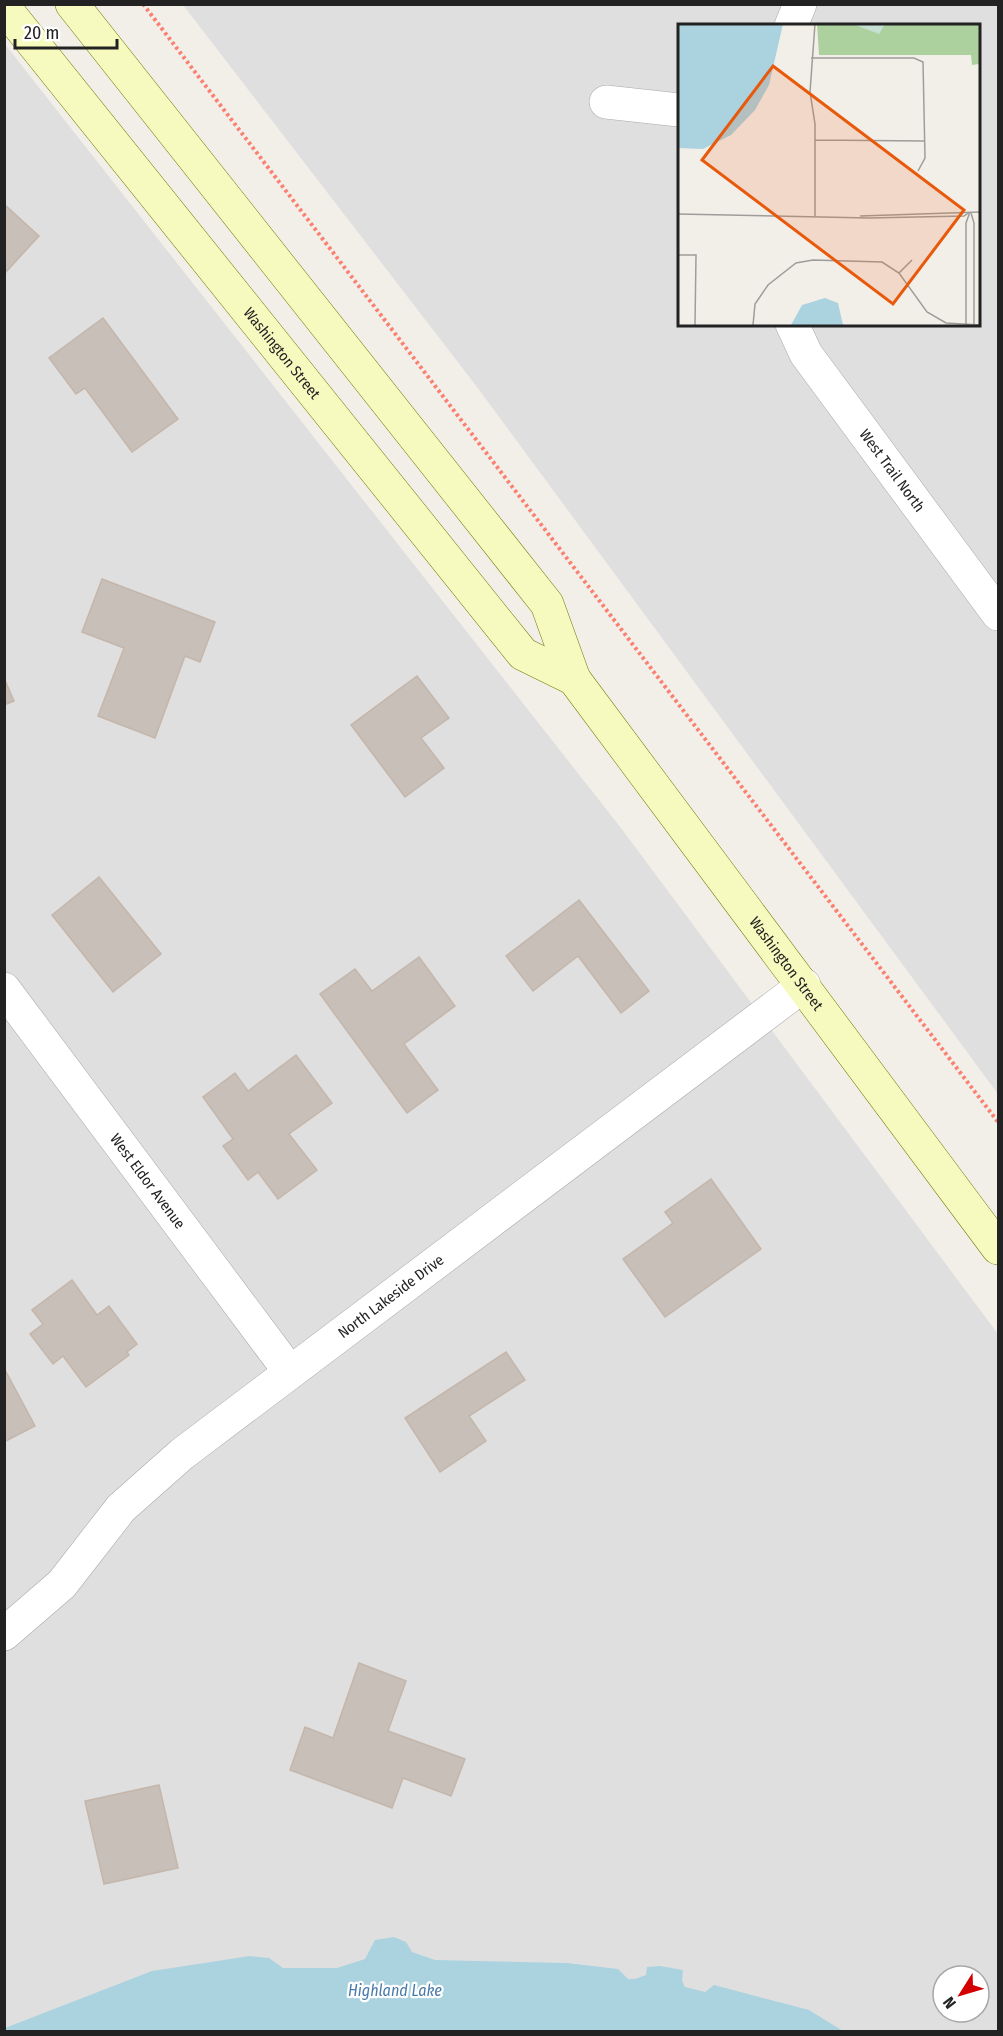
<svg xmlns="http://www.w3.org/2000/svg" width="1003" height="2036" font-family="'Fira Sans Condensed',sans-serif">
  <rect width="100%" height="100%" fill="#f2efe9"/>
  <g fill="#e0dfdf" fill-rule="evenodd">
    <path d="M183,5H998V1094L477,387ZM679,26H978V324H679Z"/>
    <path d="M4,43L621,828L998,1334V2031H5ZM943,1976H979V2012H943Z"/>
  </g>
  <path fill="#aad3df" d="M394,1937L406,1942L412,1952L435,1960L567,1963L618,1969L628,1979H635L646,1975L647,1967L660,1966L683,1970L682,1981L685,1987L705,1992L714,1985L809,2010L843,2031H5V2028L152,1971L250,1956L269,1958L283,1968H337L365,1959L375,1940Z"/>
  <g fill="#c7bfb8" stroke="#c4b6ab" stroke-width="1.5">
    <path d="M4,204L39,236L4,274Z"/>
    <path d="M103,318L178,419L132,452L85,388L76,394L49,358Z"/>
    <path d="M102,579L215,622L200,662L185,656L155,738L98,716L124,648L82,632Z"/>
    <path d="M417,676L449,718L421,738L444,768L405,797L351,725Z"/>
    <path d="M4,678L14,701L4,705Z"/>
    <path d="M99,877L161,954L113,992L52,915Z"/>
    <path d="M579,900L649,991L621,1013L578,956L533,991L506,956Z"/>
    <path d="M419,957L455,1006L404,1044L438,1090L407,1113L320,994L355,969L372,991Z"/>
    <path d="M296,1055L332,1103L289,1134L317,1170L278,1199L258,1172L248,1180L223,1146L233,1139L203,1097L235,1073L248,1091Z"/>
    <path d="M711,1179L761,1249L665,1317L623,1259L673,1223L665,1212Z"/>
    <path d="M72,1280L97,1315L109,1306L137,1344L127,1352L129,1355L86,1387L63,1356L53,1364L30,1334L43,1324L32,1310Z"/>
    <path d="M506,1352L525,1380L469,1416L486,1441L440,1472L405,1418Z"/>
    <path d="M4,1368L35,1426L4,1442Z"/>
    <path d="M359,1663L406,1681L388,1731L465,1759L451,1796L403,1778L392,1808L290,1770L305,1727L333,1738Z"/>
    <path d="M159,1785L178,1868L104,1884L85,1801Z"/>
  </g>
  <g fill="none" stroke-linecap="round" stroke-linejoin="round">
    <defs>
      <g id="street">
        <path d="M791,26L800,4"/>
        <path d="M606,102L679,110"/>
        <path id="s1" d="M792,324L806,354L998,614"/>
        <path id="s2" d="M4,989L290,1372"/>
        <path id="s3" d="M4,1634L62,1584L121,1508L182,1454L804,985"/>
      </g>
      <g id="secondary">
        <path id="s4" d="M72,4L547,604L574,679L998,1248"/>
        <path id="s5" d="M4,7L523,654L574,679"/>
      </g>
    </defs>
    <use href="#street" stroke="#a9a9a9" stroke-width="34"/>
    <use href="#secondary" stroke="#707d05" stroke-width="34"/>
    <path stroke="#fa8072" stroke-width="4" stroke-dasharray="3 3" stroke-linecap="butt" d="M143,4L998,1122"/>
    <use href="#street" stroke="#fff" stroke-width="33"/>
    <use href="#secondary" stroke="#f7fabf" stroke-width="33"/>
  </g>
  <g text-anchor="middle" stroke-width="4.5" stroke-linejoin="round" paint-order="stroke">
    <g font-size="15" fill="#222" stroke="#fff">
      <text dy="5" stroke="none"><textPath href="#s5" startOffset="444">Washington Street</textPath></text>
      <text dy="5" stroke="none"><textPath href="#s1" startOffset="178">West Trail North</textPath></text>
      <text dy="5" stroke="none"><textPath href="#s4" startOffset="1200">Washington Street</textPath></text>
      <text dy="5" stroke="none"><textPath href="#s2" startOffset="240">West Eldor Avenue</textPath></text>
      <text dy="5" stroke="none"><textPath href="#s3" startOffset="516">North Lakeside Drive</textPath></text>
    </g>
    <g font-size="16" font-style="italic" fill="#4a7aab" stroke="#fff">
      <text x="395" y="1996">Highland Lake</text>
    </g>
  </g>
  <g transform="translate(678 24)">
    <rect width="302" height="302" fill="#f2efe9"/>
    <path d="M139,0H301V40L294,41L293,31H141Z" fill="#add19e"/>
    <path d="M175,0H207L201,10Z" fill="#c6e0d4"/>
    <path d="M0,0H105L91,61L77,86L53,111L25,125L0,124ZM147,274L160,279L165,301H113L124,281Z" fill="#aad3df"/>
    <path fill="none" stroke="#9f9d99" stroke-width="1.5" d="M133,34H236L245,38L247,134L240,147M137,116L247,117M293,189L296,199V301M0,190L191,194L286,192L292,188M137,192V100L132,68L137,0M182,192L302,188M0,231H18L17,301M221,249L234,236M75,301L77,280L90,261L118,239L135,236L204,238L221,249L249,288L268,299L302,301M288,301V199L292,188"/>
    <path fill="#e8590c" fill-opacity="0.15" stroke="#e8590c" stroke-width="3" d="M95,42L286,186L215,280L24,136Z"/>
    <rect width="302" height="302" fill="none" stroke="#222" stroke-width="3"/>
  </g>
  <rect width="1003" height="2036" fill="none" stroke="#222222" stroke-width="12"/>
  <g transform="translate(961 1994) rotate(233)"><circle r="28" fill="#ffffff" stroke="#a7a7a7" stroke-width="1.5"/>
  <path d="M0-4.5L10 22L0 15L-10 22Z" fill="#d40000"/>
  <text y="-9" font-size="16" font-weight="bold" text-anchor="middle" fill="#222222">N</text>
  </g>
  <path d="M15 39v9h102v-9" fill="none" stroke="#222222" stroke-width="3"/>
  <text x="24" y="39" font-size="18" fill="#222222" stroke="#ffffff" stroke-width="4.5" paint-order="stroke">20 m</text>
</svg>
